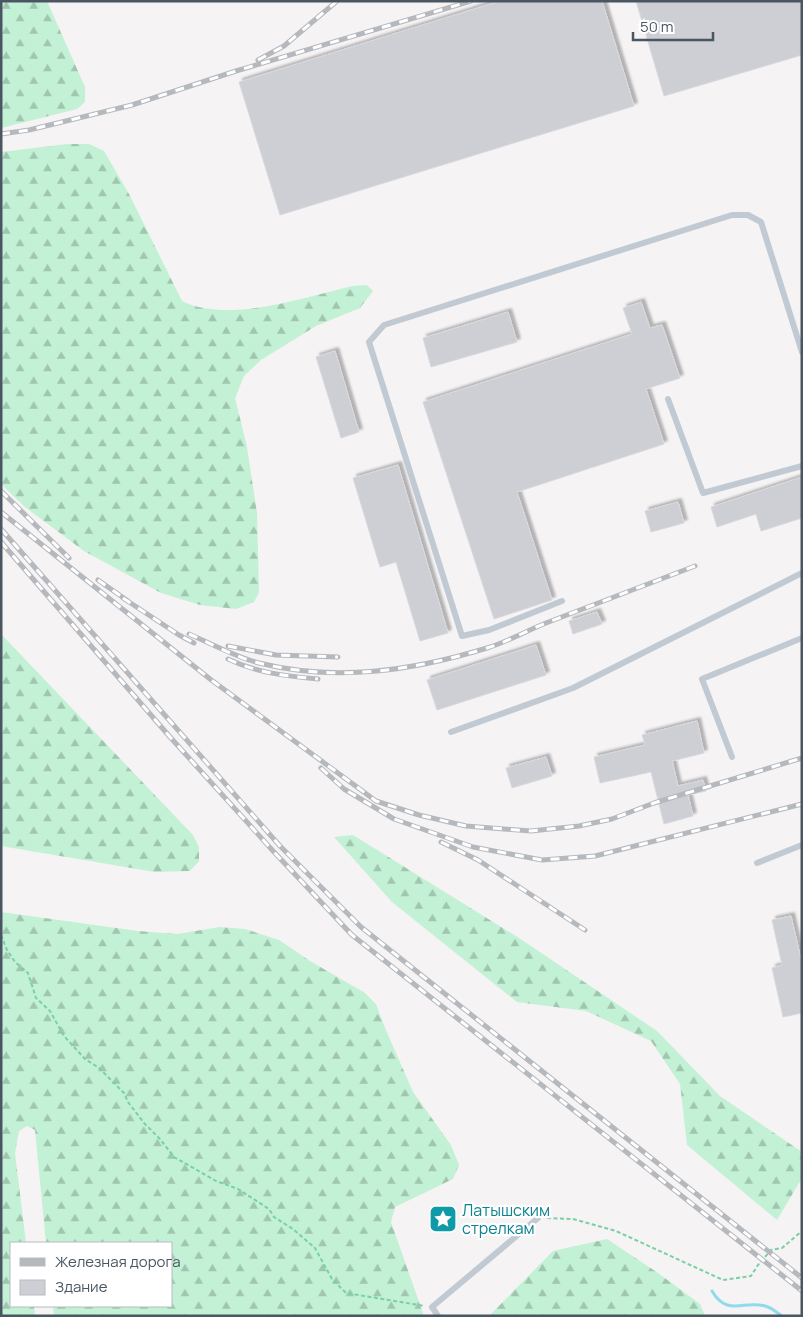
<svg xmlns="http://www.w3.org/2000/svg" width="803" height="1317" font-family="Manrope,sans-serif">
  <defs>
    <pattern id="forest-firs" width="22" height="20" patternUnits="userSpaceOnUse" patternTransform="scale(1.25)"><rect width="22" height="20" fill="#c3f1d5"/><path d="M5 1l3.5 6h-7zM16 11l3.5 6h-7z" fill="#a0c6b0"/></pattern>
    <filter id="shadow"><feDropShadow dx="3.5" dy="-3.5" stdDeviation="1" flood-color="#0004"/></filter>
  </defs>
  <rect width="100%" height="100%" fill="#f5f3f3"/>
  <g fill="url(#forest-firs)">
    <path d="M1,1H47L85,87V102L77,109L1,128Z"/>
    <path d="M67,144H89L104,151L129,194L182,301C228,324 305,297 353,286L367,285L373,291L360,308L316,326L261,360L244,376L235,398L247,447L257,513L259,592L254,602L236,609L200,605L161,593L84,551L25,507L1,484V152Z"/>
    <path d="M1,634L193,835L199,847V861L190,871L155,872L1,846Z"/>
    <path d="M353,835L519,938L657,1031L720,1096L802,1152V1178L777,1220L687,1145L680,1084L651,1041L586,1011L517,1002L392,902L334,837Z"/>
    <path d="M1,912L138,931L177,934L220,927L245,929L279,940L310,961L365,993L376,1004L385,1028L413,1092L451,1145L459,1165L453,1179L395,1207L391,1222L424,1316H54L53,1306H171V1243H46L35,1130L27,1126L19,1131L15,1153L26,1243H11V1306H34L35,1316H1Z"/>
    <path d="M607,1239L658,1273L700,1304L705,1316H489L553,1251Z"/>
  </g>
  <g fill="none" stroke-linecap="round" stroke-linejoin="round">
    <path stroke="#90daee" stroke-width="3" d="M712,1291C727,1317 744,1300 765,1306C771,1307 777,1313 782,1316"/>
  </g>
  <g fill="#cdcfd5" stroke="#d7d9de" filter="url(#shadow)">
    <path d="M500,1H602L634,106L280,215L239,82Z"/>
    <path d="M636,1H802V55L664,96Z"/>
    <path d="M641,302L650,328L662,325L680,378L646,389L664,444L517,492L552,600L494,619L423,402L632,334L623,308Z"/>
    <path d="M508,312L517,342L431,367L423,338Z"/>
    <path d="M335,351L359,432L341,438L316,357Z"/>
    <path d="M398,465L448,633L420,641L396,562L380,567L353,478Z"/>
    <path d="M802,477V518L761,531L756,514L717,527L711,507Z"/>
    <path d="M678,502L684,523L651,532L645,511Z"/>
    <path d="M597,612L602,624L573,634L569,621Z"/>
    <path d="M536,645L546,675L437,710L427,680Z"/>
    <path d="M697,721L704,753L672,761L678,786L703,780L706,791L688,795L693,816L664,824L651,772L600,783L594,757L645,745L642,735Z"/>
    <path d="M546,757L552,776L512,788L506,768Z"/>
    <path d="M791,916L802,964V1013L783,1017L772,968L782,965L772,920Z"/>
  </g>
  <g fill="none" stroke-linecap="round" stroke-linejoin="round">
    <g stroke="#7ad0a6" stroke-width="2" stroke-dasharray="4 2.5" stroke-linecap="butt">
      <path d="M1,935L7,950L15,962L28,973L36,998L50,1011L64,1036L85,1059L99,1068L124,1093L128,1102L144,1123L160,1139L174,1157L216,1181L238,1189L269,1209L274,1217L293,1229L315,1248L332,1279L346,1293L425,1306"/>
      <path d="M547,1218L573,1219L616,1231L723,1280L751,1276L758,1265L771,1250L782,1248L802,1231"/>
    </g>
    <g stroke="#c1cad2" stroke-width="6">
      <path d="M668,399L703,493L802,466"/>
      <path d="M562,601L489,630L462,636L369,342L384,325L732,215H748L761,222L802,352"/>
      <path d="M451,732L573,688L802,573"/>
      <path d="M732,757L702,679L802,638"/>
      <path d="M757,863L802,845"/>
      <path d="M438,1316L432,1307L538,1218"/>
    </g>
    <defs>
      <g id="rail">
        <path d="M258,60L284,46L337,1"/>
        <path d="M1,134L29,130L132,105L236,71L471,1"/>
        <path d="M1,491L69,558"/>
        <path d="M1,512L210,679L376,801L419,815L466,826L531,831L579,826L612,819L654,803L802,758"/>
        <path d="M1,529L280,846L361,927L802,1278"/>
        <path d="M1,542L170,737L274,852L352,935L802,1291"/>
        <path d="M98,580L128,601"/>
        <path d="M123,598L179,635L194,643"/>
        <path d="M189,634C212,644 235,657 259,663C336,682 412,671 487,648C507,642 526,631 546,623C596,604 645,585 695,566"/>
        <path d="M228,646L276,655L338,657"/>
        <path d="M228,659C257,673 286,676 318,679"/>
        <path d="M321,768L344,789L394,819L473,847L542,860L595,856L802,804"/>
        <path d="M441,842L478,860L585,930"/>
      </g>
    </defs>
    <use href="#rail" stroke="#b5b8bd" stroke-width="5"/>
    <use href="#rail" stroke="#fff" stroke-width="3" stroke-dasharray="9" stroke-linecap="butt"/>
  </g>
  <defs>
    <symbol id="sight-square" viewBox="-11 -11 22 22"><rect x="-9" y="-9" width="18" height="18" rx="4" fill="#0f9aa8" stroke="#fff"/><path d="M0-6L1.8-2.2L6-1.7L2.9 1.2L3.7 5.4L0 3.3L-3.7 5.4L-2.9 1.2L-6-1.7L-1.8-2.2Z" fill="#fff"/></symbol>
  </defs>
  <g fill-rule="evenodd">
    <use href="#sight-square" x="427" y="1203" width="32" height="32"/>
  </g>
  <g text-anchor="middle" stroke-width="4.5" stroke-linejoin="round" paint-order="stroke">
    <g font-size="16" fill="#0d838f" stroke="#fff" text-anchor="start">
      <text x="462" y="1216">Латышским<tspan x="462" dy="18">стрелкам</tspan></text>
    </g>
  </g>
  <rect width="803" height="1317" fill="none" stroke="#4a5661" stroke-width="5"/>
  <rect x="10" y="1242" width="162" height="65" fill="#ffffff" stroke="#b7bbc0"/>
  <rect x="20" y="1258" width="25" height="8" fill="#b5b8bd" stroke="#b7bbc0"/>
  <text x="55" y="1267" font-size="15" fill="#4a5661">Железная дорога</text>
  <rect x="20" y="1280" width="25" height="15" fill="#cdcfd5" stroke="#b7bbc0"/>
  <text x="55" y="1292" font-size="15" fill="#4a5661">Здание</text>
  <path d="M633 32v8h80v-8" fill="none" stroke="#4a5661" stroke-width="2.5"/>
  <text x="640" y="32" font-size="15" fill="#4a5661" stroke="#ffffff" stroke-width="4" paint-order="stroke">50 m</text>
</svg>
